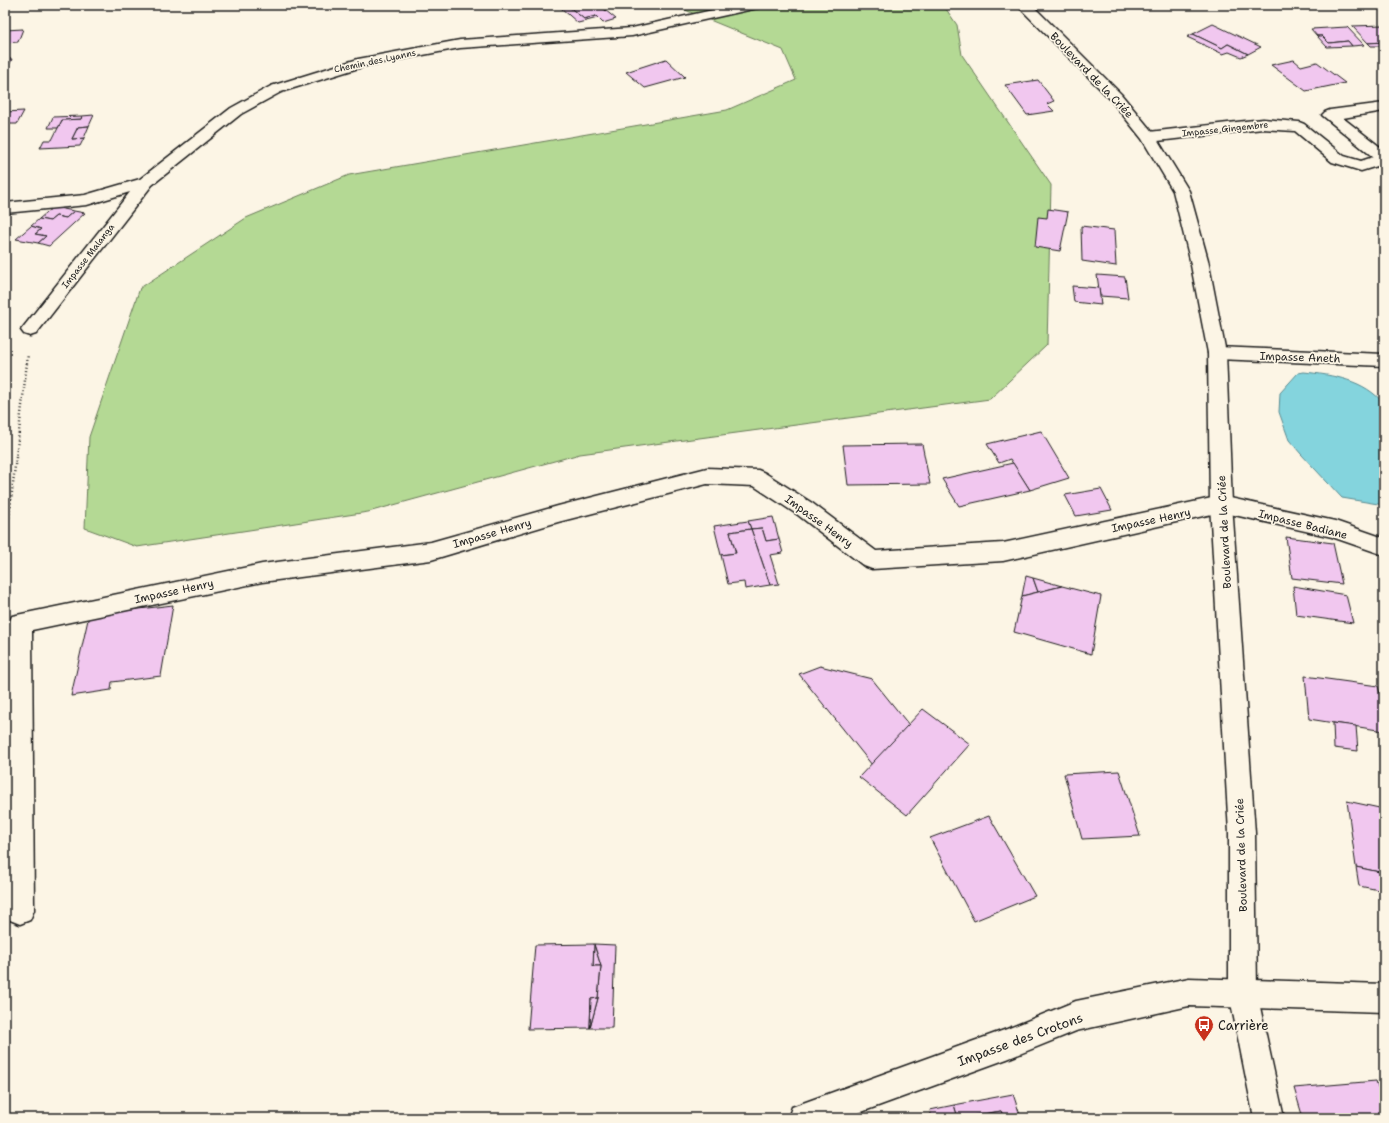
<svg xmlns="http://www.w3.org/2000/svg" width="1389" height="1123" font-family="'Shantell Sans',sans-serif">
  <rect width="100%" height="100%" fill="#fcf5e5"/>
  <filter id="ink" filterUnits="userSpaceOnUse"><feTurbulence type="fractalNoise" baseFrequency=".025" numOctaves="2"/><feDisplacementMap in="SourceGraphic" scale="8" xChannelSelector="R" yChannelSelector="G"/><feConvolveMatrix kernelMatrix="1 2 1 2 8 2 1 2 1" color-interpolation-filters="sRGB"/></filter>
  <g filter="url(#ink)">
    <path fill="#b4d994" stroke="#687a58" d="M673,5H936L946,9L957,25L962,55L1051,185L1047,345L990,399L580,454L368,512L137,547L85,528L89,437L140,288L246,218L349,175L727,110L796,80L783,50Z"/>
    <path fill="#84d4dd" stroke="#5a8a90" d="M1304,372C1333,375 1365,380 1384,404V505L1342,498L1301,454L1289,440L1279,412L1280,393L1298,373Z"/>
    <g fill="#f1c7ef" stroke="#1c1c1c">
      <path d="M572,5H599L616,19L603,23L596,16L584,19L568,6Z"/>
      <path d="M568,6L584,19L596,16L598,18L578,23L561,8Z"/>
      <path d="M1213,24L1261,47L1248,54L1228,44L1222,48L1193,34Z"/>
      <path d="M1384,25V42L1368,43L1352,26Z"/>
      <path d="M1347,27L1364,45L1352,46L1348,41L1329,43L1322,36H1317L1311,29Z"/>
      <path d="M23,29L18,42L5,43V30Z"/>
      <path d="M1193,34L1222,48L1228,44L1248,54L1241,57L1229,52L1223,54L1187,37Z"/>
      <path d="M1317,36H1322L1329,43L1348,41L1352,46L1327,47Z"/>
      <path d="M1384,42V46H1371L1368,43Z"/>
      <path d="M5,59H12L7,70H5Z"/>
      <path d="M666,59L685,77L645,88L626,72Z"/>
      <path d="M1294,60L1301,66L1317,62L1345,83L1306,91L1271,65Z"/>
      <path d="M1038,80L1054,101L1047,104L1054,111L1027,115L1005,85Z"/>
      <path d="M24,111L17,124H5V112Z"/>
      <path d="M94,115L89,126L78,127L72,139L84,138L80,146L40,148L44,140H52L62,120L81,119L82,116Z"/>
      <path d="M82,116L81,119L62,120L58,128H48L53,117Z"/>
      <path d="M89,126L84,138L72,139L78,127Z"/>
      <path d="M53,207L74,211L66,218L56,216L50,221L39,219Z"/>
      <path d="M1048,209L1068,212L1060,251L1035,247L1038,217L1047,218Z"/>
      <path d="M74,211L85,213L49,246L38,243L46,236L35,234L41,229L31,226L39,219L50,221L56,216L66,218Z"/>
      <path d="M31,226L41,229L35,234L46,236L38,243L16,239Z"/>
      <path d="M1081,226L1114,230L1116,266L1082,261Z"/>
      <path d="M1097,275L1125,277L1128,298L1100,296Z"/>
      <path d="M1072,286L1099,288L1101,305L1074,302Z"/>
      <path d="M1041,431L1069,478L1030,490L1010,459L999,463L987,444Z"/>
      <path d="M922,444L930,484L848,485L843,445Z"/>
      <path d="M1013,463L1030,490L959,506L942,479Z"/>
      <path d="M1101,489L1112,510L1076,516L1065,495Z"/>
      <path d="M773,517L779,539L766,541L762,528L751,529L748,521Z"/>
      <path d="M748,521L751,529L730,532L736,553L721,555L714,526Z"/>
      <path d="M762,528L766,541L779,539L783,553L770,555L779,584L770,585L751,529Z"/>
      <path d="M751,529L770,585L745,589L744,582L728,584L721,555L736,553L730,532Z"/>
      <path d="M1286,537L1333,543L1342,584L1292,578Z"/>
      <path d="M1026,576L1033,578L1038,592L1022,596Z"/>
      <path d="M1033,578L1062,586L1038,592Z"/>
      <path d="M1062,586L1101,596L1091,654L1014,632L1022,596Z"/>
      <path d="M1293,586L1346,595L1353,623L1296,615Z"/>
      <path d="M173,605L161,676L112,682L111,690L71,696L89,615Z"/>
      <path d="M820,666L872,679L909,725L872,765L799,674Z"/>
      <path d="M1305,676L1378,686L1384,709V731L1309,719Z"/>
      <path d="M923,709L970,744L907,815L859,777Z"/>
      <path d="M1333,723L1356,726L1358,751L1334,748Z"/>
      <path d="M1119,771L1140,836L1082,839L1064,774Z"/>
      <path d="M1347,801L1384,809V873L1356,867Z"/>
      <path d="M989,816L1035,896L974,921L930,838Z"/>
      <path d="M1356,867L1384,873V891L1359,886Z"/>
      <path d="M594,944L601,966H593Z"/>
      <path d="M594,944L615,945L612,1028H590L598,998L601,966Z"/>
      <path d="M594,944L593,966H601L598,998L591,999L590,1028L528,1029L535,945Z"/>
      <path d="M598,998L590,1028L591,999Z"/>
      <path d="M1376,1081L1384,1107V1118H1303L1294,1088Z"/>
      <path d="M1013,1094L1021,1118H1004L1001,1111L958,1118L954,1105Z"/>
      <path d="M954,1105L958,1118H932L930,1110Z"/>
      <path d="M1001,1111L1004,1118H964Z"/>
    </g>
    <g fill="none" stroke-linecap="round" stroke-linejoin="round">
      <defs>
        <g id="minor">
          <path d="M735,5H760L758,8L753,9L632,36L460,48L365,66L281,92L241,114L152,185L36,334L30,336L24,334L21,330L130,192L87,205L5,213V203L85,195L140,179L231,108L271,86L358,59L460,40L632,28Z"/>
          <path d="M1384,103V111L1343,118L1384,150V164L1361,171L1332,162L1295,131L1263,129L1149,142L1144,140L1141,137L1144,134L1149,132L1263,119L1299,122L1304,124L1344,156L1361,161L1373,157L1322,115L1325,112L1330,110Z"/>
          <path d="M1217,347L1384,354V366L1217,359L1210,357L1208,353L1210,349Z"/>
          <path d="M707,468L758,470L765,473L812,503L876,551L1003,543L1221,496L1335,521L1384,538V555L1332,537L1221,512L1003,561L872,569L864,566L798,515L754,486L707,484L558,522L431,560L262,582L32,630L34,910L30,920L20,924L10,920L6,910L9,623L12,616L262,564L431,542L558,506Z"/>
          <path d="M1189,978L1384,984V1012L1189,1006L1076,1031L1007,1059L845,1118H788L792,1107L803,1103L1007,1029L1076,1001Z"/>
        </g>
        <path id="primary" d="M1017,5H1032L1121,94L1154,134L1189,191L1208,260L1226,353L1232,504L1255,833L1257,993L1284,1118H1254L1229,993V833L1210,504L1208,353L1190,260L1173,191L1142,139L1111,100Z"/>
      </defs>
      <use href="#minor" stroke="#1c1c1c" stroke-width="3"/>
      <use href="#primary" stroke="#1c1c1c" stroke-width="3"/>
      <g stroke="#1c1c1c" stroke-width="2.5" stroke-dasharray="1 2.5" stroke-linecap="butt">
        <path d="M5,552L28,354"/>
        <path d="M5,585L10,598"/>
      </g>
      <use href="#minor" fill="#fcf5e5" fill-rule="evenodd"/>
      <use href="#primary" fill="#fcf5e5" fill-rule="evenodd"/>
    </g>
  </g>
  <defs>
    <symbol id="bus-pin" viewBox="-11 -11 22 30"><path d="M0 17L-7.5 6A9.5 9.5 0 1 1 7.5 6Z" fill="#c8321e" stroke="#fcf5e5"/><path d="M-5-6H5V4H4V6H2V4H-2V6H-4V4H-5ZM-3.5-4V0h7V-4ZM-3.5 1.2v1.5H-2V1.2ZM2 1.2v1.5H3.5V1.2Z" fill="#fff"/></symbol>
  </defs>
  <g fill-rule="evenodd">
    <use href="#bus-pin" x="1193" y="1014" width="22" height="30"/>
  </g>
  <g text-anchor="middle" stroke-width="3.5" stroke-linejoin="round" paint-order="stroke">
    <g font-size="9" fill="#1c1c1c" stroke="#fcf5e5">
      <text transform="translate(375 61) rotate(-12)" y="3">Chemin des Lyanns</text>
      <text transform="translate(1225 129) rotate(-6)" y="3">Impasse Gingembre</text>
      <text transform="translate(88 256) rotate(-52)" y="3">Impasse Malanga</text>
    </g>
    <g font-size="11" fill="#1c1c1c" stroke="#fcf5e5">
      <text transform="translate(1092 75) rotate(46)" y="4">Boulevard de la Criée</text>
      <text transform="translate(1300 357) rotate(2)" y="4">Impasse Aneth</text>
      <text transform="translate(1151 520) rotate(-12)" y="4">Impasse Henry</text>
      <text transform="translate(819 521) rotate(36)" y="4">Impasse Henry</text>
      <text transform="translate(1303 524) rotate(14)" y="4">Impasse Badiane</text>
      <text transform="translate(1224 532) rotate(-93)" y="4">Boulevard de la Criée</text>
      <text transform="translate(492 533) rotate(-16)" y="4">Impasse Henry</text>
      <text transform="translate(174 591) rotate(-12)" y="4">Impasse Henry</text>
      <text transform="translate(1241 855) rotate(-92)" y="4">Boulevard de la Criée</text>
    </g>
    <g font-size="13" fill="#1c1c1c" stroke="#fcf5e5" text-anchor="start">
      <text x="1218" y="1030">Carrière</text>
    </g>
    <g font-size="13" fill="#1c1c1c" stroke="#fcf5e5">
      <text transform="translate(1020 1039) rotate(-20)" y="5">Impasse des Crotons</text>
    </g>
  </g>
  <rect width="1389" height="1123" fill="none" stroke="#fcf5e5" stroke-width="20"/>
  <rect x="10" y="10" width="1369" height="1103" fill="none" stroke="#1c1c1c" stroke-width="1.5" filter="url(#ink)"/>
</svg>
